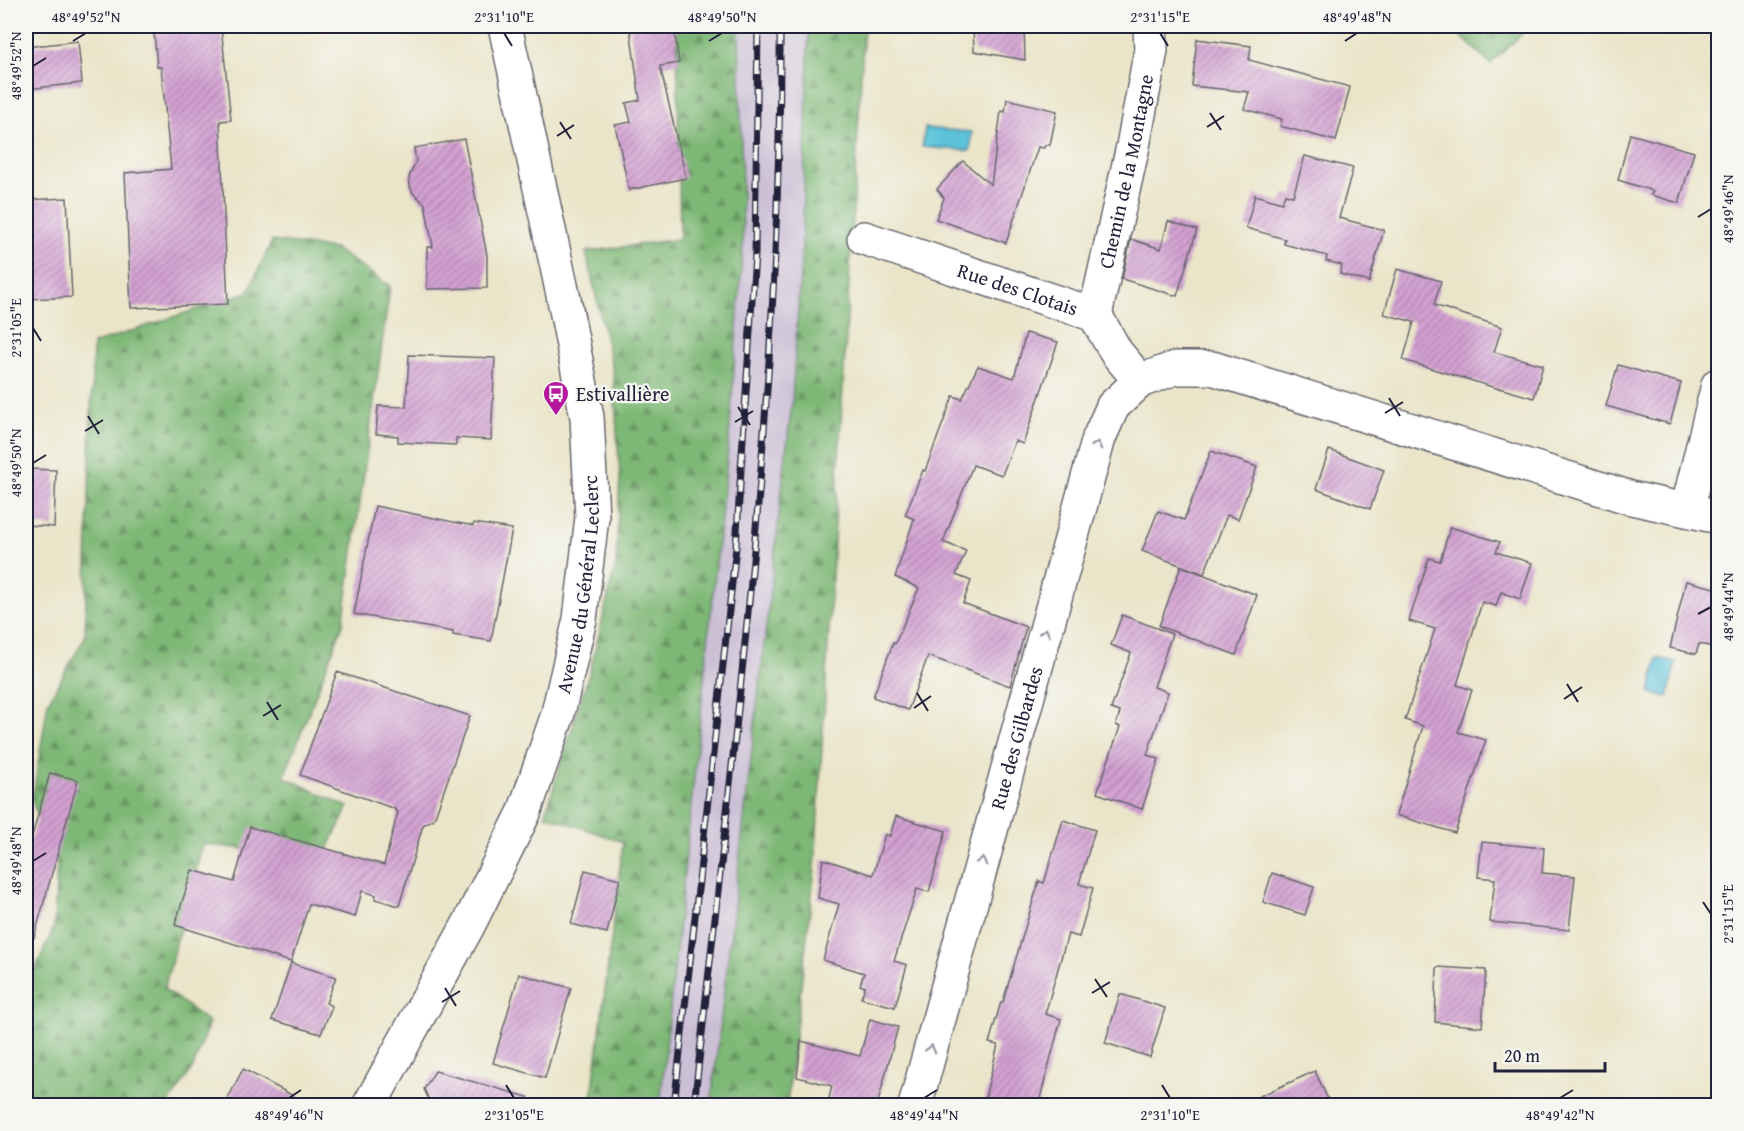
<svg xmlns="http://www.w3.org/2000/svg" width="1744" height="1131" font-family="'Gentium Book Plus',serif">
  <defs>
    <pattern id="forest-firs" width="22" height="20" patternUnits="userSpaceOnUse" patternTransform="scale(1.5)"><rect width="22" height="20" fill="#7eb876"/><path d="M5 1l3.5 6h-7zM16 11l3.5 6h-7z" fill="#679562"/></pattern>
    <pattern id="building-hatch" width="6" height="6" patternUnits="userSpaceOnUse" patternTransform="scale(1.5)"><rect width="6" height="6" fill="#d3a1d2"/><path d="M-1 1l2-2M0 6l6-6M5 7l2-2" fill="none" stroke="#ab83ac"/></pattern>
  </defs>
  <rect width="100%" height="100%" fill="#f6f6f2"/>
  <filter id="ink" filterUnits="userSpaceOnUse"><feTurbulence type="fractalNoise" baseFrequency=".0167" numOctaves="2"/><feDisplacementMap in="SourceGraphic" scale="12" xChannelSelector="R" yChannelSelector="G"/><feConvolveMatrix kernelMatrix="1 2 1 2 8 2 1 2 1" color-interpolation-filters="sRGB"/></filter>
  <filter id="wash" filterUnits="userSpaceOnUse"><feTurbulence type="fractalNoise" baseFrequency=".008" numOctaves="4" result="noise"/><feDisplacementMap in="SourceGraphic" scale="24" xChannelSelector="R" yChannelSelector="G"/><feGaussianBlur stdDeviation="1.35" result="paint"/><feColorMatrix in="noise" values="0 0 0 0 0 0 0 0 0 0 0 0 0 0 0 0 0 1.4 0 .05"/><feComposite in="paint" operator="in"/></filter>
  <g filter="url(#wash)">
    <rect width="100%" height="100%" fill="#eae5c9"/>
    <path fill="#cbbfd5" d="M739,26H809L802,244L792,402L711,1105L660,1106L729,439L743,244Z"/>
    <g fill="url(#forest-firs)" stroke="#506d58" stroke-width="1.5">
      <path d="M677,26H739L743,244L729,439L660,1105H591L623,842L545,815L591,667L616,563L620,477L613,371L586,252L680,239Z"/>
      <path d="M809,26H864L815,868L787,1105L711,1106L792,402L802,244Z"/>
      <path d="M1456,26H1524L1522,34L1490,64L1458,33Z"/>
      <path d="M272,241L335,249L390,286L343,624L284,777L348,807L323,859L203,844L164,989L209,1022L193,1068L168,1105L26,1106V990L54,927L57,864L32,801L48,702L85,637L93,344L248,292Z"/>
    </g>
    <g fill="#5cc2da" stroke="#3f728a" stroke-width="1.5">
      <path d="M925,128L972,132L970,151L922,147Z"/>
      <path d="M1657,658L1676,662L1668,697L1650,693Z"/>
    </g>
    <g id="blocks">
      <g fill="url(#building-hatch)">
        <path d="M221,26L231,120L220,121L228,304L131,308L125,173L171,169L161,67H157L154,33Z"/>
        <path d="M645,26H674L679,63L660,66L686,178L629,190L615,125L631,122L626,103L640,100L630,28Z"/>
        <path d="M973,26H1024L1025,60L974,51Z"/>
        <path d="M1197,39L1251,46L1249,60L1350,87L1336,141L1280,126L1282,119L1244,109L1249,92L1192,86Z"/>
        <path d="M78,41L82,83L26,89V47Z"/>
        <path d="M1007,99L1057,111L1050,145H1045L1044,148L1038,147L1006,243L936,219L944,198L937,189L963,161L991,185L1001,111L1005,112Z"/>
        <path d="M1630,134L1694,152L1679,203L1651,195L1653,191L1618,180Z"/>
        <path d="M464,139L487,255V288L427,289V247H433L425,204L413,193L410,186L409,177L416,161L414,148Z"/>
        <path d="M1305,156L1353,168L1339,218L1384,230L1369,282L1340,274L1342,265L1326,261L1327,256L1284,244L1285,239L1246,228L1255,195L1282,203L1285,194L1293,196Z"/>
        <path d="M67,198L72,297L26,299V200Z"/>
        <path d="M1168,221L1197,230L1177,296L1122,279L1131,239L1161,249Z"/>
        <path d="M1397,269L1441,281L1434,305L1502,327L1494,352L1543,365L1534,398L1499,388V389L1403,360L1414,322L1384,314Z"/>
        <path d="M1026,333L1058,342L1023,444L1015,441L1002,475L973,465L943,542L966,551L956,575L971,581L963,603L1026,627L1010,686L928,656L908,710L873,697L893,643L895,644L919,588L895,577L914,519L905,515L923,470L925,471L953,396L962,399L978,366L1014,378Z"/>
        <path d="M409,355L495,358L491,440L456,438V445L398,442V436L376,434L378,406L406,407Z"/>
        <path d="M1618,365L1681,383L1670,424L1606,406Z"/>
        <path d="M1329,450L1384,470L1370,509L1316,489Z"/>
        <path d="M1211,451L1257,467L1238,519L1227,515L1204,574L1142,551L1158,511L1184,520Z"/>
        <path d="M26,469L56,470L54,527L26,525Z"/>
        <path d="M375,506L473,526L474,523L512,529L491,641L453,635V632L354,614Z"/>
        <path d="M1450,527L1500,542L1496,552L1532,563L1520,599L1501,592L1496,606L1482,602L1457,685L1472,690L1458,732L1486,740L1455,833L1396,815L1423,726L1405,720L1435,629L1409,621L1429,558L1440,561Z"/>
        <path d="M1181,566L1257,595L1236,655L1159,626Z"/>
        <path d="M1686,581L1719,589V648L1699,644L1696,654L1670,648Z"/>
        <path d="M1122,615L1172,634L1154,687L1168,692L1147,755L1159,759L1142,809L1097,793L1120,727L1116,725L1120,712L1111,709L1131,653L1111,645Z"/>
        <path d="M337,672L470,716L434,819L423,825L399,906L375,899L376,895L362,891L355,917L309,904L291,962L175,925L192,870L234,882L250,827L384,865L398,812L395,811V809L300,775Z"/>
        <path d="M50,773L78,780L34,938L26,937V857Z"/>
        <path d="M896,816L946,831L929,892L917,889L894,961L907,965L895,1007L861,998L865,987L860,985L864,973L823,960L839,904L818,898L823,859L873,875L885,834L890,836Z"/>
        <path d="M1063,820L1095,830L1079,884L1093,888L1079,937L1068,934L1045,1014L1061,1019L1038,1106H983L998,1045L989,1043L1001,1002H1003L1039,881L1044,883Z"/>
        <path d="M1482,842L1544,848L1542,873L1575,876L1569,930L1490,922L1495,879L1478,877Z"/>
        <path d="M585,870L620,879L607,933L571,924Z"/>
        <path d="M1272,873L1314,887L1305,915L1263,902Z"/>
        <path d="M291,963L336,977L326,1003L332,1006L321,1034L272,1020Z"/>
        <path d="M1437,967L1486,970L1482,1027L1435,1022Z"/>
        <path d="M519,974L571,988L545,1078L493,1063Z"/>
        <path d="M1120,994L1165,1008L1150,1057L1105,1043Z"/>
        <path d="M870,1019L898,1027L877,1106H827L832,1086L797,1077L801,1041L860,1056Z"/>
        <path d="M243,1069L312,1106H224Z"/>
        <path d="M435,1071L528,1097L527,1106H432L424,1089Z"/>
        <path d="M1315,1071L1331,1106H1238Z"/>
      </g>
    </g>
  </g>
  <g filter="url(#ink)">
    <use href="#blocks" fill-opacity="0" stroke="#68666d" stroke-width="1.5"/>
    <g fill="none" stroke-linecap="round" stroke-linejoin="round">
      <defs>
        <g id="minor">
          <path id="s1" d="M864,238L1095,315L1116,352L1140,381"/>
          <path id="s2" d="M1095,315L1133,146L1151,50L1150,26"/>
          <path d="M1687,510L1718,385"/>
          <path id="s3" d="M915,1106L1099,438L1113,406L1140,381L1175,368H1212L1631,498L1718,517"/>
        </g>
        <g id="secondary">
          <path id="s4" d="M369,1106L469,924L524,813L557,717L580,619L592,517L587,417L565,304L505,26"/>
        </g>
      </defs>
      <use href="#minor" stroke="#68666d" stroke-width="36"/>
      <use href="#secondary" stroke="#68666d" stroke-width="36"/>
      <use href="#minor" stroke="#fff" stroke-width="33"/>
      <use href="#secondary" stroke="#fff" stroke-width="33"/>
      <defs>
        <g id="rail">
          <path d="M674,1106L736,547L755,254L758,26"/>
          <path d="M694,1106C733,746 782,388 780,26"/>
        </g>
      </defs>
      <use href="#rail" stroke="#22223b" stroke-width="7"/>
      <use href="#rail" stroke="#f6f6f2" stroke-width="4.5" stroke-dasharray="14" stroke-linecap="butt"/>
    </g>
    <defs><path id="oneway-chevron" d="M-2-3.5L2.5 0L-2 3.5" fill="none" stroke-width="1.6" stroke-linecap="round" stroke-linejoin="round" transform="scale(1.5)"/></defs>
    <g stroke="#9c9ca7">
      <use href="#oneway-chevron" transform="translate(1097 445) rotate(-73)"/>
      <use href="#oneway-chevron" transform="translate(1045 632) rotate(-75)"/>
      <use href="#oneway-chevron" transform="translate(982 861) rotate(-75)"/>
      <use href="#oneway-chevron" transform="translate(931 1049) rotate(-75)"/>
    </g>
  </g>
  <path fill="none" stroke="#22223b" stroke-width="2" d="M504,33L512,46M1160,33L1168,46M73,41L86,33M709,41L722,33M1345,41L1357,33M33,66L46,58M1210,113L1221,130M560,122L571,139M1207,127L1224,116M557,136L574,125M1698,217L1711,209M33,328L41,341M1389,398L1400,416M738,407L750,425M1385,413L1403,402M88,416L99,434M735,422L753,411M85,431L103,420M33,463L46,455M1698,614L1711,607M1567,684L1578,702M917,693L928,711M1564,699L1582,687M267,702L278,720M914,708L931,696M263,716L281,705M33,861L46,853M1703,902L1711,914M1095,979L1107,997M445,988L456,1006M1092,993L1110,982M442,1002L460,991M506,1085L514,1098M1162,1085L1170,1098M289,1098L301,1090M924,1098L937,1090M1560,1098L1573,1090"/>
  <defs>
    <symbol id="bus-pin" viewBox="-11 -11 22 30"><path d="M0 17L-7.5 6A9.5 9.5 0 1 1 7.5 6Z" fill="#b5179e" stroke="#f6f6f2"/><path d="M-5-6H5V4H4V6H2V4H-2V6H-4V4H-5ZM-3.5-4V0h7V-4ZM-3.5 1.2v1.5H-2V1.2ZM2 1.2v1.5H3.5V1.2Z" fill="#fff"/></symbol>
  </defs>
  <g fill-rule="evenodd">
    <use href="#bus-pin" x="541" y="379" width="30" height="40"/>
  </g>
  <g text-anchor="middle" stroke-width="4.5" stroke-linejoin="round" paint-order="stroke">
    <g font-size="20" fill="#22223b" stroke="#f6f6f2">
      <text dy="7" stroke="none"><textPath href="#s2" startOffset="147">Chemin de la Montagne</textPath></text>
      <text dy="7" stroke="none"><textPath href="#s1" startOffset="162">Rue des Clotais</textPath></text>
      <text dy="7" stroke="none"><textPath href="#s4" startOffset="568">Avenue du Général Leclerc</textPath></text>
      <text dy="7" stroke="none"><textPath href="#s3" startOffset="382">Rue des Gilbardes</textPath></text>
    </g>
    <g font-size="20" fill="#22223b" stroke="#f6f6f2" text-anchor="start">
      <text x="576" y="401">Estivallière</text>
    </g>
  </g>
  <rect width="1744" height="1131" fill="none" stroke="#f6f6f2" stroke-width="66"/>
  <path d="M1495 1062v9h110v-9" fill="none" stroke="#22223b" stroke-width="3"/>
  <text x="1504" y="1062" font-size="18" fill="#22223b" stroke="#f6f6f2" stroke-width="4.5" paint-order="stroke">20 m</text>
  <rect x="33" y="33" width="1678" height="1065" fill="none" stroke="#22223b" stroke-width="2"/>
  <g font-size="15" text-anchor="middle" fill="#22223b">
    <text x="86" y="22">48°49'52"N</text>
    <text x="504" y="22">2°31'10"E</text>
    <text x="722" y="22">48°49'50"N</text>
    <text x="1160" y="22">2°31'15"E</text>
    <text x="1357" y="22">48°49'48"N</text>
    <text transform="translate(16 66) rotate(-90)" y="5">48°49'52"N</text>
    <text transform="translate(1728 209) rotate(-90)" y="5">48°49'46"N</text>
    <text transform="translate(16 328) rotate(-90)" y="5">2°31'05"E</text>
    <text transform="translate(16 463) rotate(-90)" y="5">48°49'50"N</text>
    <text transform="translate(1728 607) rotate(-90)" y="5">48°49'44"N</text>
    <text transform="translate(16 861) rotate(-90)" y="5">48°49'48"N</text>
    <text transform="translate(1728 914) rotate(-90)" y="5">2°31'15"E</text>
    <text x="289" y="1120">48°49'46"N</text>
    <text x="514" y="1120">2°31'05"E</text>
    <text x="924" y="1120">48°49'44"N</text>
    <text x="1170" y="1120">2°31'10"E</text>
    <text x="1560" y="1120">48°49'42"N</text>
  </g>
</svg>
